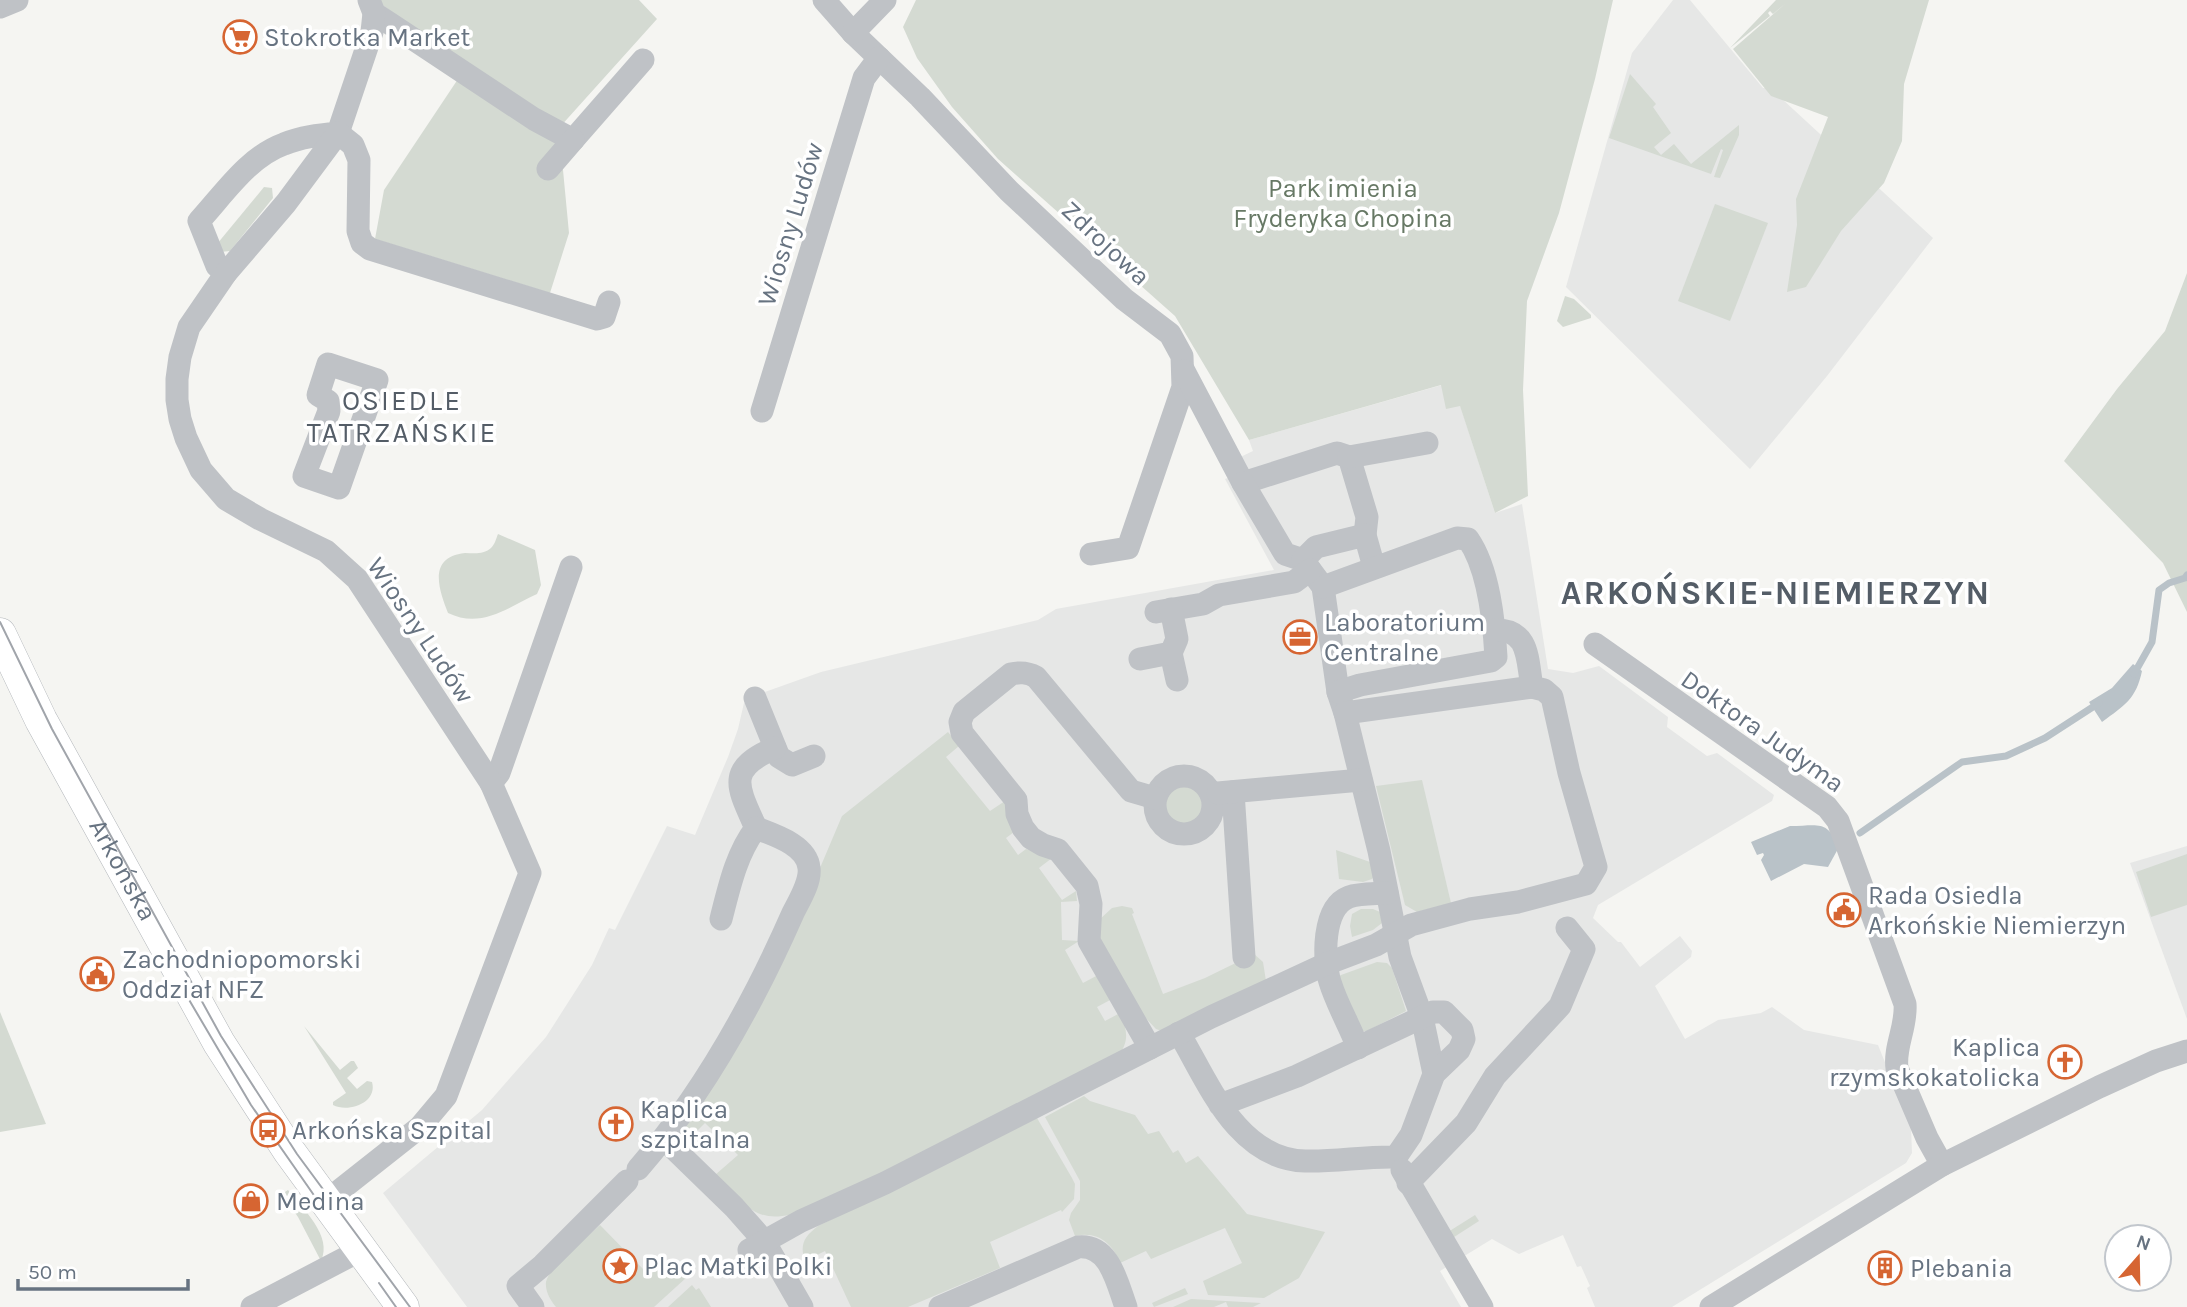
<svg xmlns="http://www.w3.org/2000/svg" width="2187" height="1307" font-family="Karla,sans-serif">
  <rect width="100%" height="100%" fill="#f5f5f2"/>
  <g fill="#e6e7e6">
    <path d="M1673,0H1690L1763,88H1770L1933,238L1827,376L1750,469L1566,287L1632,53Z"/>
    <path d="M1442,385L1460,405L1495,513L1522,504L1548,669L1573,673L1599,666L1668,717L1667,727L1707,756L1717,753L1774,795L1772,801L1598,905L1593,918L1618,942H1621L1640,967L1680,936L1692,951L1691,957L1655,986L1685,1039L1718,1020L1761,1013L1772,1007L1804,1030L1878,1045L1911,1127L1912,1153L1906,1163L1672,1307H1595L1587,1288L1590,1286L1581,1266L1577,1267L1563,1235L1519,1254L1492,1239L1440,1271L1461,1307H467L383,1193L482,1110L546,1037L592,965L609,928L615,930L667,826L695,835L728,757L738,729L744,703L762,693L821,672L1038,620L1056,609L1274,570L1225,479L1237,475L1232,461L1253,451L1249,440Z"/>
    <path d="M2187,846V1019L2130,863Z"/>
  </g>
  <g fill="#d4dad2">
    <path d="M376,0H639L657,19L559,128L569,233L550,293L375,239L384,190L466,67Z"/>
    <path d="M916,0H1613L1595,79L1559,213L1527,301L1523,390L1528,496L1495,513L1460,406L1446,409L1441,385L1249,440L1175,316L998,159L952,107L917,58L903,27Z"/>
    <path d="M1776,0H1929L1904,84L1902,141L1884,183L1841,231L1806,287L1787,292L1797,225L1796,199L1828,117L1771,96L1733,49L1786,3L1773,14L1770,11L1768,13L1770,16L1730,48Z"/>
    <path d="M1630,74L1656,104L1653,107L1671,133L1654,147L1661,155L1674,144L1691,164L1739,125V135L1720,178L1714,177L1723,150L1721,149L1711,174L1609,138Z"/>
    <path d="M264,187L272,188L273,198L230,251L220,252L217,244Z"/>
    <path d="M1715,204L1768,223L1730,321L1678,301Z"/>
    <path d="M2187,273V612L2163,563L2064,461L2117,389L2165,331Z"/>
    <path d="M1565,296L1574,299L1591,315V318L1563,327L1557,321Z"/>
    <path d="M498,534L535,550L541,585L537,594C507,608 481,629 448,613C439,590 427,557 465,553C474,553 483,555 491,548C495,544 496,539 498,534Z"/>
    <path d="M948,732L959,746L946,757L990,811L1005,801L1014,832L1006,838L1018,855L1026,849L1052,858L1039,868L1062,900L1076,891L1077,901L1061,902L1062,940L1079,941L1065,950L1083,983L1098,975L1112,999L1097,1007L1105,1021L1120,1013C1127,1029 1130,1041 1118,1056L808,1209C759,1228 748,1209 715,1175L738,1155L705,1123L687,1141L686,1124L784,953L842,816Z"/>
    <path d="M1422,780L1451,903L1417,912L1405,905L1376,786Z"/>
    <circle cx="1184" cy="806" r="22"/>
    <path d="M1336,850L1370,862L1374,876L1372,879L1363,882L1339,879Z"/>
    <path d="M2187,854V905L2151,917L2136,872Z"/>
    <path d="M1122,906L1132,908L1134,913L1132,914L1163,994L1205,978L1254,954L1263,962L1266,981L1165,1032L1156,1029L1142,1014L1098,937V921L1112,908Z"/>
    <path d="M1361,909H1373L1380,912L1382,923L1373,930L1352,937L1350,926L1352,914Z"/>
    <path d="M1377,962L1387,963L1392,968L1406,1011L1367,1031H1361L1337,978L1341,975Z"/>
    <path d="M0,1012L46,1124L0,1132Z"/>
    <path d="M304,1026L340,1070L351,1061H354L358,1068L347,1078L357,1089L367,1081L372,1082C378,1103 348,1113 333,1105V1102L346,1093Z"/>
    <path d="M1084,1096L1090,1101L1135,1115L1148,1134L1159,1131L1173,1153L1178,1150L1186,1163L1198,1156L1247,1214L1325,1232L1299,1278L1264,1298L1208,1295L1203,1281L1242,1263L1225,1228L1151,1259L1146,1251L1120,1263C1112,1243 1098,1231 1075,1236L1069,1220L1071,1213L1080,1200V1181L1045,1117Z"/>
    <path d="M1037,1118L1072,1178L1075,1184L1074,1199L1062,1212L1061,1210L990,1242L1000,1268L908,1307H851L825,1251L805,1261C799,1244 805,1236 818,1226Z"/>
    <path d="M288,1190C303,1209 333,1236 321,1261L298,1217L282,1194Z"/>
    <path d="M1475,1215L1479,1221L1451,1239L1448,1232Z"/>
    <path d="M600,1225L643,1269L651,1267L659,1271L670,1264L687,1277L654,1307H556C550,1300 545,1291 546,1282C550,1264 586,1238 600,1225Z"/>
    <path d="M692,1285L696,1290L699,1288L711,1307H668Z"/>
    <path d="M1185,1288L1188,1294L1154,1307L1152,1303Z"/>
    <path d="M1191,1299L1261,1303L1253,1307H1228L1226,1302L1214,1307H1173Z"/>
  </g>
  <g fill="#b9c2c8">
    <path d="M2133,664L2142,671C2136,699 2125,705 2102,722L2089,702L2112,688Z"/>
    <path d="M1790,826C1818,826 1827,819 1839,847L1828,867L1804,864L1771,881L1761,860L1764,855L1763,853L1757,855L1751,842Z"/>
  </g>
  <g fill="none" stroke-linecap="round" stroke-linejoin="round">
    <g stroke="#b9c2c8" stroke-width="7">
      <path d="M2134,674L2152,642L2159,590L2169,583L2185,578L2187,575"/>
      <path d="M1860,833L1962,762L2006,756L2045,738L2099,703"/>
    </g>
    <defs>
      <g id="secondary">
        <path id="s1" d="M0,634L41,720L219,1043L289,1151L403,1307"/>
      </g>
    </defs>
    <use href="#secondary" stroke="#b2b6ba" stroke-width="33"/>
    <g stroke="#bfc2c6" stroke-width="23">
      <path d="M824,0L853,33L920,97L1009,191L1124,299L1170,334L1182,356L1183,387L1128,548L1091,554"/>
      <path d="M0,7L17,0"/>
      <path d="M374,13L534,119L573,140L643,60"/>
      <path d="M853,33L885,0"/>
      <path d="M548,169L573,140"/>
      <path d="M226,273L217,266L199,221C224,194 248,157 284,144C301,137 319,135 338,133L372,32L374,13L369,0"/>
      <path d="M328,364L377,380L339,488L304,476L329,411L328,401L318,395Z"/>
      <path d="M1184,371L1243,483L1337,453L1349,457L1367,517L1365,535"/>
      <path d="M762,411L864,78L879,58"/>
      <path d="M1349,457L1427,443"/>
      <path d="M1243,483L1285,554L1303,560L1323,587L1338,692L1345,713L1379,851L1400,957L1422,1017L1434,1074"/>
      <path d="M1303,560L1316,547L1365,535L1374,567"/>
      <path d="M1323,587L1457,538L1468,539C1489,569 1494,622 1496,657L1491,661L1360,685L1338,692"/>
      <path d="M1156,612L1203,604L1219,595L1294,582L1310,570"/>
      <path d="M1595,644L1827,807L1838,821L1905,1004C1907,1026 1894,1047 1897,1068L1927,1138L1942,1165"/>
      <path d="M1171,653L1177,680"/>
      <path d="M1140,659L1171,653L1177,639L1171,609"/>
      <path d="M755,698L779,757L792,765L814,756"/>
      <path d="M1345,713L1532,687"/>
      <circle cx="1184" cy="805" r="29"/>
      <path d="M491,783L499,773L571,567"/>
      <path d="M1233,792L1244,957"/>
      <path d="M1218,793L1361,780"/>
      <path d="M721,919C729,888 736,854 756,828C737,786 726,769 775,748"/>
      <path d="M1179,1033C1208,1082 1237,1159 1305,1161C1335,1162 1366,1156 1396,1157L1411,1135L1434,1074L1459,1050L1464,1039L1462,1030L1444,1012H1433L1297,1076L1220,1105"/>
      <path d="M1150,1048L1089,941L1091,904L1087,886L1058,850L1043,845L1031,838L1023,828L1017,814L1016,800L962,733L960,722L964,712L1011,674C1020,672 1027,672 1036,677L1131,791L1155,798"/>
      <path d="M1358,1048C1350,1026 1337,1005 1330,982C1323,960 1322,907 1349,897C1360,893 1376,894 1387,893"/>
      <path d="M664,1139L734,1207L764,1241L802,1307"/>
      <path d="M638,1169C703,1094 753,1004 793,913C799,901 811,882 809,868C807,845 774,835 756,828"/>
      <path d="M1402,1170L1482,1307"/>
      <path d="M1408,1183L1466,1123L1495,1076L1560,1006L1584,949L1567,928"/>
      <path d="M325,1202L420,1127L446,1096L530,873L491,783L357,579L326,551L260,519L226,499L201,470L186,438L180,419L177,400V379L180,357L189,327L226,273L286,203L338,133L353,145L359,160L358,231L362,243L370,249L597,319L604,317L609,302"/>
      <path d="M749,1250L801,1221L885,1183L1211,1017L1326,964L1376,945L1411,925L1470,909L1518,902L1586,884L1596,867L1569,773L1552,697L1544,690L1532,687C1527,660 1530,629 1495,630"/>
      <path d="M252,1307L361,1250"/>
      <path d="M533,1307L518,1286L543,1265L627,1181"/>
      <path d="M940,1307L1078,1247C1110,1244 1117,1283 1126,1307"/>
      <path d="M1711,1307L1942,1165L2099,1087L2156,1061L2187,1051"/>
    </g>
    <use href="#secondary" stroke="#fff" stroke-width="32"/>
    <g stroke="#a1a5ab" stroke-width="2">
      <path d="M0,622L52,729L221,1036L297,1154L410,1307"/>
      <path d="M188,998L251,1105L318,1201"/>
      <path d="M379,1283L396,1307"/>
    </g>
  </g>
  <defs>
    <symbol id="supermarket-ring" viewBox="-11 -11 22 22"><circle r="9.5" fill="#fff" stroke="#d66532" stroke-width="1.5"/><path d="M-6-5.5h2.5l.6 2H6L4.5 2H-2.5L-4.4-4H-6ZM-1.5 3.2a1.3 1.3 0 1 0 .1 0ZM3 3.2a1.3 1.3 0 1 0 .1 0Z" fill="#d66532"/></symbol>
    <symbol id="office-ring" viewBox="-11 -11 22 22"><circle r="9.5" fill="#fff" stroke="#d66532" stroke-width="1.5"/><path d="M-6-3h4V-5.5h4V-3h4V5H-6ZM-1-4.5V-3h2v-1.5ZM-6 0V1H6V0Z" fill="#d66532"/></symbol>
    <symbol id="civic-ring" viewBox="-11 -11 22 22"><circle r="9.5" fill="#fff" stroke="#d66532" stroke-width="1.5"/><path d="M-.6-6.5H3V-4.5H.6V-3L4-1V1h2V6H-6V1h2V-1L-.6-3ZM-1.2 2.5V6h2.4V2.5Z" fill="#d66532"/></symbol>
    <symbol id="church-ring" viewBox="-11 -11 22 22"><circle r="9.5" fill="#fff" stroke="#d66532" stroke-width="1.5"/><path d="M-1.2-6h2.4v3.5h3.3v2.4h-3.3V6h-2.4V-.1h-3.3v-2.4h3.3Z" fill="#d66532"/></symbol>
    <symbol id="bus-ring" viewBox="-11 -11 22 22"><circle r="9.5" fill="#fff" stroke="#d66532" stroke-width="1.5"/><path d="M-5-6H5V4H4V6H2V4H-2V6H-4V4H-5ZM-3.5-4V0h7V-4ZM-3.5 1.2v1.5H-2V1.2ZM2 1.2v1.5H3.5V1.2Z" fill="#d66532"/></symbol>
    <symbol id="shop-ring" viewBox="-11 -11 22 22"><circle r="9.5" fill="#fff" stroke="#d66532" stroke-width="1.5"/><path d="M-5-2.5h2.3a2.7 3.5 0 0 1 5.4 0H5L5.5 6h-11ZM-1.5-2.5h3a1.5 2.3 0 0 0-3 0Z" fill="#d66532"/></symbol>
    <symbol id="sight-ring" viewBox="-11 -11 22 22"><circle r="9.5" fill="#fff" stroke="#d66532" stroke-width="1.5"/><path d="M0-6L1.8-2.2L6-1.7L2.9 1.2L3.7 5.4L0 3.3L-3.7 5.4L-2.9 1.2L-6-1.7L-1.8-2.2Z" fill="#d66532"/></symbol>
    <symbol id="building-ring" viewBox="-11 -11 22 22"><circle r="9.5" fill="#fff" stroke="#d66532" stroke-width="1.5"/><path d="M-4-6H4V6H1V3H-1V6H-4ZM-2.5-4.3h1.7v1.8h-1.7ZM.8-4.3h1.7v1.8H.8ZM-2.5-1h1.7V.8h-1.7ZM.8-1h1.7V.8H.8Z" fill="#d66532"/></symbol>
  </defs>
  <g fill-rule="evenodd">
    <use href="#supermarket-ring" x="221" y="18" width="38" height="38"/>
    <use href="#office-ring" x="1281" y="618" width="38" height="38"/>
    <use href="#civic-ring" x="1825" y="891" width="38" height="38"/>
    <use href="#civic-ring" x="78" y="955" width="38" height="38"/>
    <use href="#church-ring" x="2046" y="1043" width="38" height="38"/>
    <use href="#church-ring" x="597" y="1105" width="38" height="38"/>
    <use href="#bus-ring" x="249" y="1111" width="38" height="38"/>
    <use href="#shop-ring" x="232" y="1182" width="38" height="38"/>
    <use href="#sight-ring" x="601" y="1247" width="38" height="38"/>
    <use href="#building-ring" x="1866" y="1249" width="38" height="38"/>
  </g>
  <g text-anchor="middle" stroke-width="7" stroke-linejoin="round" paint-order="stroke">
    <g font-size="26" fill="#677381" stroke="#fff" text-anchor="start">
      <text x="264" y="46">Stokrotka Market</text>
      <text x="1324" y="631">Laboratorium<tspan x="1324" dy="30">Centralne</tspan></text>
      <text x="1868" y="904">Rada Osiedla<tspan x="1868" dy="30">Arkońskie Niemierzyn</tspan></text>
      <text x="122" y="968">Zachodniopomorski<tspan x="122" dy="30">Oddział NFZ</tspan></text>
      <text x="2040" y="1056" text-anchor="end">Kaplica<tspan x="2040" dy="30">rzymskokatolicka</tspan></text>
      <text x="640" y="1118">Kaplica<tspan x="640" dy="30">szpitalna</tspan></text>
      <text x="292" y="1139">Arkońska Szpital</text>
      <text x="276" y="1210">Medina</text>
      <text x="644" y="1275">Plac Matki Polki</text>
      <text x="1910" y="1277">Plebania</text>
    </g>
    <g font-size="26" fill="#677965" stroke="#fff">
      <text x="1343" y="197">Park imienia<tspan x="1343" dy="30">Fryderyka Chopina</tspan></text>
    </g>
    <g font-size="26" fill="#677381" stroke="#fff">
      <text transform="translate(790 224) rotate(-73)" y="9">Wiosny Ludów</text>
      <text transform="translate(1106 243) rotate(43)" y="9">Zdrojowa</text>
      <text transform="translate(421 630) rotate(56)" y="9">Wiosny Ludów</text>
      <text transform="translate(1763 731) rotate(35)" y="9">Doktora Judyma</text>
      <text dy="9" stroke="none"><textPath href="#s1" startOffset="266">Arkońska</textPath></text>
    </g>
    <g font-size="28" letter-spacing="2" fill="#545d67" stroke="#fff">
      <text x="402" y="410">OSIEDLE<tspan x="402" dy="32">TATRZAŃSKIE</tspan></text>
    </g>
    <g font-size="33" font-weight="bold" letter-spacing="2" fill="#545d67" stroke="#fff">
      <text x="1776" y="604">ARKOŃSKIE-NIEMIERZYN</text>
    </g>
  </g>
  <g transform="translate(2138 1258) rotate(20)"><circle r="33" fill="#ffffff" stroke="#c2c7cd" stroke-width="2"/>
  <path d="M0-5L12 26L0 18L-12 26Z" fill="#d66532"/>
  <text y="-10" font-size="19" font-weight="bold" text-anchor="middle" fill="#677381">N</text>
  </g>
  <path d="M18 1279v10h170v-10" fill="none" stroke="#677381" stroke-width="3.5"/>
  <text x="28" y="1279" font-size="21" fill="#677381" stroke="#ffffff" stroke-width="5" paint-order="stroke">50 m</text>
</svg>
